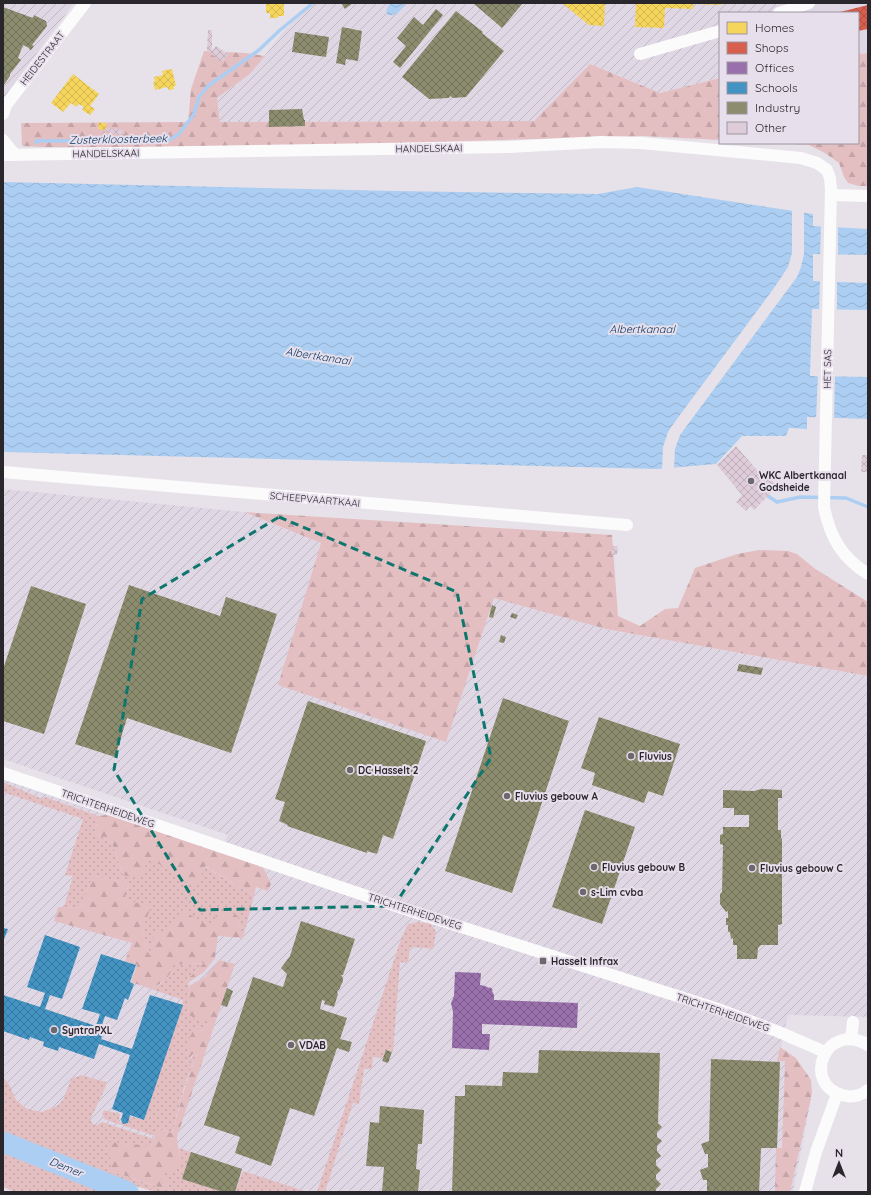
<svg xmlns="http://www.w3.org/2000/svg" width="871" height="1195" font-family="Quicksand,sans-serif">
  <defs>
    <pattern id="industrial-furrows" width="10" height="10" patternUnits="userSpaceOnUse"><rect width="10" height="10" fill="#e0d7e5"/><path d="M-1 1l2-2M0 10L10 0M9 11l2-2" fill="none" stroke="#c0b9c5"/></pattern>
    <pattern id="grass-dots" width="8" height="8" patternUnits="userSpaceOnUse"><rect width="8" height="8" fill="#e4bfc2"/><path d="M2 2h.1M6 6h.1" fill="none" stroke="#c4a4a7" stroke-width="1.8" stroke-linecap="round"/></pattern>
    <pattern id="forest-firs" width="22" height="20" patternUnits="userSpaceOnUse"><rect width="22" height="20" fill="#e4bfc2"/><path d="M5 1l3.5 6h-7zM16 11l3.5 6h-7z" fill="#c4a4a7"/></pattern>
    <pattern id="water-waves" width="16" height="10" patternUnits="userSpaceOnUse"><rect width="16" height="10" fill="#accef2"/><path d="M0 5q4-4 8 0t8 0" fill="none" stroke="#94b1d0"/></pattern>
    <pattern id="homes-cross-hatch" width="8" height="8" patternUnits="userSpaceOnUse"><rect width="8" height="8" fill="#f6d55c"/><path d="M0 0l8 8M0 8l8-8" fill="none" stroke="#d3b750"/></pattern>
    <pattern id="shops-cross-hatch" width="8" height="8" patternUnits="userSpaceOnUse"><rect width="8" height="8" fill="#d6604d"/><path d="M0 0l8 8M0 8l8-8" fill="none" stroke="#ae4f40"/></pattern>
    <pattern id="offices-cross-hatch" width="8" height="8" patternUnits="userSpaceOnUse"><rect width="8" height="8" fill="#9970ab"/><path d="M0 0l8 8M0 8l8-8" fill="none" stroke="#7d5c8b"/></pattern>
    <pattern id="schools-cross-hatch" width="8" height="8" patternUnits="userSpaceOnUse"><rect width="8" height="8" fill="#4393c3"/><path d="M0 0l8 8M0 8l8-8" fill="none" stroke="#38789f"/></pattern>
    <pattern id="industry-cross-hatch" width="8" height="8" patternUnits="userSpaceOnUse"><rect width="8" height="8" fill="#8c8c6e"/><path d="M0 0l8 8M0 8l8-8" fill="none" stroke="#73725b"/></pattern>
    <pattern id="building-cross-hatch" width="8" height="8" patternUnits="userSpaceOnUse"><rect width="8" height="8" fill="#deccd8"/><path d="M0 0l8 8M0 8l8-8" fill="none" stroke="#bfafba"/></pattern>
  </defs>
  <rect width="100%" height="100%" fill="#e7e2e9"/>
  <path fill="#e0d7e5" d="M795,3H868V53L858,54V13H795Z"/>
  <g fill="url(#industrial-furrows)">
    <path d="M3,3H74L3,99Z"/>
    <path d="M312,3H795V13H720V78L660,93L590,64L534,121L220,122L217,98L250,74L283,32Z"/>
    <path d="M3,489L244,512L321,543L606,629L868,676V1017L788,1015L781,1048L809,1082L811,1100L793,1192H185L3,1124V777L220,849L228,835L3,759Z"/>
  </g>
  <g fill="url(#grass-dots)">
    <path d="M3,782L42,799L45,797L98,816L95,833L112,843L123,875L150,857L204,866L254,896L243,938L237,915L212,929L149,957L143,929L124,900L129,883L93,876L80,908L64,907L73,876L65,875L83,819L3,792Z"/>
    <path d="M419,922L431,924L436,932L433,949L410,947L408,963L400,962L393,1052L387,1050L382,1058L373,1057L372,1069H364L359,1104L353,1103L325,1192H317L401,939L408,924Z"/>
    <path d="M204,963L188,979L190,997L187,1013L208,1020L205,1031L194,1029L188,1064L194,1053H197L185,1084L172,1133L159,1129L155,1136L104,1119L102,1114L104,1110L120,1114L119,1121L124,1124L129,1116L144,1120L183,1000L151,989L161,984L173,965Z"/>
    <path d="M81,1075L106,1082V1086L90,1120L94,1125H97L102,1122L154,1139L151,1146L111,1171L170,1191L165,1178V1173L182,1160L178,1148L191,1152L183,1179L223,1192H156L129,1184L3,1132V1077L9,1084L16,1100L27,1109L42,1112L57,1106L63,1100L71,1079Z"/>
    <path d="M3,1150H4L110,1192H14L3,1187Z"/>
    <path d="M243,1171L307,1192H235Z"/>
  </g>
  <g fill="url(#forest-firs)">
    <path d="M204,51L246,53L265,56L250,74L217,98L220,122L534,121L590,64L660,93L720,78V140L643,136L251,147H42L22,146L21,123L188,122L191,89Z"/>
    <path d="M868,53V186H859L848,183L844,177L839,163L825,153L809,145L774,143H858V54Z"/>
    <path d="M244,512L612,535L618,616L640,626L665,609L678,608L695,568L737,554L759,550L788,551L797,554L814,568L868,602V676L606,629L494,598L446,742L278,685L321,543Z"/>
    <path d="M107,815L248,860L264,869L271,884L268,891L256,887L254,896L205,866L196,889L150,858L139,878L123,875L112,843L95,833L98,816Z"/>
    <path d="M93,876L129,883L124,900L151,906L143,929L149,956L155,933L167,930L182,910L212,928L217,911L237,915L243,938L218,936L215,958L204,972L189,982L188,979L204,963L173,965C171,977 161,984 151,989L131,982L137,965L125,961L132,943L54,921L58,907L80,908Z"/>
    <path d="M219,960L235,964L177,1137L178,1148L182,1160L173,1171L165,1173V1178L170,1191L111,1171L109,1142L151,1146L158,1129L172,1133L186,1084L197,1053H194L191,1056L188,1065L190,1037L194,1029L205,1031L208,1021L195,1019L187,1013L190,997L189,986L205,977Z"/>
    <path d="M780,1047L796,1058L811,1080L812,1093L790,1192H775L776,1148H782L785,1061H777Z"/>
  </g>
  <g fill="url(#water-waves)">
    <path d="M391,3H406C401,9 397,17 388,15C385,10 387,7 391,3Z"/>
    <path d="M3,182L396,191L598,194L637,187L813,214V226L868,229V255L813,254V281L868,283V310L812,309L810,376L868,377V419L807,417V429L789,428L786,436H742L716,464L656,469L3,452Z"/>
  </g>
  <g fill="#e7e2e9">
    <path d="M792,209L804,210V254L801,267L797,277L680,435L675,449L674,469L662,470L663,447L668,432L674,423L774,288L788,267L792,253Z"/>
    <path d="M821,225L838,226V256H820Z"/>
    <path d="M820,280H837V311H819Z"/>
    <path d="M818,374H835L834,420H816Z"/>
  </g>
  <g fill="url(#homes-cross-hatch)">
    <path d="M266,3H284V16H278V18H270V13H266Z"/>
    <path d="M562,3H605L604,26L589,25Z"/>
    <path d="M636,3H693V9L665,8L664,28L635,27Z"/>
    <path d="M694,3H722L721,5L694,4Z"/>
    <path d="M172,69L176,86H174V89L169,90L167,87L155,90L153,82H155L154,77L163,75L162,71Z"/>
    <path d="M73,74L99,94L90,106L95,109L90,115L82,110L84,107L79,104L76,107L71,103L63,112L51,103Z"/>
    <path d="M99,122L107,124L105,130L98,129Z"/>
  </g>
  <path fill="url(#shops-cross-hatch)" d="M868,5V29L858,31V13H841L840,12Z"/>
  <path fill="url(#offices-cross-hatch)" d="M455,972L481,973L480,985L485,986L489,988L490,987L493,990L492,991L494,995V1000L578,1003L577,1028L482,1024V1034H490L489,1050L452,1048L453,1012L451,1003L454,996Z"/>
  <g fill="url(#schools-cross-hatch)">
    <path d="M3,928L8,929L3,942Z"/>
    <path d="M45,935L80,947L62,999L50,995L45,1009L96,1026L100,1014L82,1009L101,954L136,965L130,982L134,984L128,1000L125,998L117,1020L105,1016L101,1028L104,1029L101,1039L132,1049L150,995L183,1005L144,1120L130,1115L128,1123L123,1124L121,1120L123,1113L112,1109L130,1055L99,1044L94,1059L59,1047L58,1051L43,1046L44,1042L30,1037L29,1040L3,1031V995L40,1007L45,993L27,987Z"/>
  </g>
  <g fill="url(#industry-cross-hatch)">
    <path d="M341,3H353L345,9Z"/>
    <path d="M473,3H523L502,28Z"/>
    <path d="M3,7L33,18L34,15L46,21L47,26L32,45L34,46L31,50L29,49V48L23,45L18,58L21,60L10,74V76L3,86Z"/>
    <path d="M436,9L443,15L400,68L393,62L406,46L397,38L414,17L423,25Z"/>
    <path d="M456,11L483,32L482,33L504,51L466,97L453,98L450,96L449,98L429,99L402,77Z"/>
    <path d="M342,27L362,31L358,61L346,59L345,65L336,63Z"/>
    <path d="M295,32L329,37L326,57L292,52Z"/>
    <path d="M302,109L304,120H305V126L269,127V110Z"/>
    <path d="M129,585L220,616L226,597L277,614L231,753L127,718L115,757L75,744Z"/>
    <path d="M31,586L86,604L44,734L3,721V669Z"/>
    <path d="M492,605L496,607L493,618L489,617Z"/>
    <path d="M512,613L518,615L516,619L510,617Z"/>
    <path d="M501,635L506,637L504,643L499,642Z"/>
    <path d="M739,664L763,668L761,675L737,671Z"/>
    <path d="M503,698L569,721L512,893L445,871Z"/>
    <path d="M308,701L426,741L393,839L383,835L377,854L367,851V853L287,826L288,825L279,821L285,802L275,799Z"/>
    <path d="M599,717L680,744L663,796L648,791L644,803L592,785L595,773L581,768Z"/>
    <path d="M761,789L782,790V798H778V830H781V838L782,839V924L778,925V945H761L758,948L757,959H737V945H733V938L731,939L730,932H728V925H726V918H728V911L726,912L720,904V894L722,892L723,845L720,844V835L723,834V827H749V815H734V808H723V790L754,791Z"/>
    <path d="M585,810L635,827L602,924L552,907Z"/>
    <path d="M301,921L355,939L343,975H341L343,978V981L339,990H338L337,993L338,994L334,1007L324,1004L325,1001L322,1000L320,1009L347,1018L340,1039L352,1042L349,1052L337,1048L314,1116L290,1108L271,1166L235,1153L240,1137L204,1125L253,977L283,987L287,974L281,968L290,956Z"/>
    <path d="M227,988L233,991L227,1007L221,1005Z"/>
    <path d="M386,1050L392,1052L388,1063L382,1061Z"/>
    <path d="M539,1050L660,1053L658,1123L662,1127L657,1132V1137L662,1141L657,1146V1151L661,1156L656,1160V1165L661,1170L656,1175V1179L661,1184L656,1189V1192H452L455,1096H465V1085L502,1086L503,1072L538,1073Z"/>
    <path d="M711,1059L780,1062L777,1148H761L759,1192H707V1180H703L700,1170L708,1167V1154H705L701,1144L709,1141Z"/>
    <path d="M380,1106L424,1110L422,1144H418L416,1169L420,1170L418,1192H382L384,1167L366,1166L370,1122L379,1123Z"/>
    <path d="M191,1152L242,1169L235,1192H223L182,1179Z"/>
  </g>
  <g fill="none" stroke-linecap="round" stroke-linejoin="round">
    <g stroke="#accef2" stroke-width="3.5">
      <path d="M36,143V141L169,140L179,134L194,114L199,97L208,86L259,50L280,30L313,3"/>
      <path d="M768,496L777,502L800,497L846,498L868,507"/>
    </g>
    <path stroke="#accef2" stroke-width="21" d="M3,1142L128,1192"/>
  </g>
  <g fill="url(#building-cross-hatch)">
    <path d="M208,30H212V51H207Z"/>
    <path d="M216,46L228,54L222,62L210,53Z"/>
    <path d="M106,128L114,129V128L123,131L122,135L105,131Z"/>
    <path d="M736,446L762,476L764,473L777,486L754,510L750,506L746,511L736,502L742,495L717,465Z"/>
    <path d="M862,455H868V472H861Z"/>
    <path d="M613,546H618L617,555H612Z"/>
  </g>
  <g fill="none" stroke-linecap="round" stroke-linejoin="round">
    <g stroke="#fbfbfc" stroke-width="12">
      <path d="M779,13L809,3"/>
      <path d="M640,54L720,31"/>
      <path d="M3,114L6,105L85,3"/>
      <path d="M3,140L15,155"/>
      <path d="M3,155L507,147L601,142L641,143L801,158L817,163L827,170L830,178L831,189L824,507C830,537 842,558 868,574"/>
      <path d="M831,195L868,196"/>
      <path d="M3,472L627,525"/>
      <path d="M3,773L405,909L721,1010L779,1032L825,1052"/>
      <path d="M851,1039L853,1022"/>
      <path d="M868,1045C826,1020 801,1083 842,1095C851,1098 860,1096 868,1090"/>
      <path d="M805,1192L816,1152L837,1094"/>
    </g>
  </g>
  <path fill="none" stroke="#0f766e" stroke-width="3" stroke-dasharray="8 5" stroke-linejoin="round" d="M279,517L457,592L491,758L394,906L200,910L114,770L142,599Z"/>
  <g fill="#6c686e" stroke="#e8dfec" stroke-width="1.5">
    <circle cx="751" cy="481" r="4"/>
    <circle cx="631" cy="756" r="4"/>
    <circle cx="350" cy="770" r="4"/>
    <circle cx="507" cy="796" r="4"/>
    <circle cx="594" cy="867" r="4"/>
    <circle cx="752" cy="868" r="4"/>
    <circle cx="583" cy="892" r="4"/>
    <rect x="539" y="957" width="8" height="8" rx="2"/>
    <circle cx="54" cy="1030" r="4"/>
    <circle cx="291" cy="1045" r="4"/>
  </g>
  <g text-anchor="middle" stroke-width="4" stroke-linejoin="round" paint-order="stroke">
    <g font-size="10" fill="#2a272c" stroke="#e8dfec">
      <text transform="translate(42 58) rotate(-52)" y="4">HEIDESTRAAT</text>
      <text transform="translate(429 148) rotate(-1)" y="4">HANDELSKAAI</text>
      <text transform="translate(106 153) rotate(-1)" y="4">HANDELSKAAI</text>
      <text transform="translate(827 369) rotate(-89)" y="4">HET SAS</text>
      <text transform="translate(315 499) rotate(5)" y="4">SCHEEPVAARTKAAI</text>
      <text transform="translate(108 808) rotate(19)" y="4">TRICHTERHEIDEWEG</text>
      <text transform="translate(415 911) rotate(18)" y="4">TRICHTERHEIDEWEG</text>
      <text transform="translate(723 1012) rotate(19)" y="4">TRICHTERHEIDEWEG</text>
    </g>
    <g font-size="10" font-weight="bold" fill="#2a272c" stroke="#e8dfec" text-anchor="start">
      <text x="759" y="479">WKC Albertkanaal<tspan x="759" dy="12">Godsheide</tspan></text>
      <text x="639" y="760">Fluvius</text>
      <text x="358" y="774">DC Hasselt 2</text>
      <text x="515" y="800">Fluvius gebouw A</text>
      <text x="602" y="871">Fluvius gebouw B</text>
      <text x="760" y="872">Fluvius gebouw C</text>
      <text x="591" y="896">s-Lim cvba</text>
      <text x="551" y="965">Hasselt Infrax</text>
      <text x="62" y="1034">SyntraPXL</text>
      <text x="299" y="1049">VDAB</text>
    </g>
    <g font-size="11" font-style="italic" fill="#0a3a61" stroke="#e8dfec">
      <text transform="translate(118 139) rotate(-1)" y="4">Zusterkloosterbeek</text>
      <text x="642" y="333">Albertkanaal</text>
      <text transform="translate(318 356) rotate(9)" y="4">Albertkanaal</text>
      <text transform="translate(66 1167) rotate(22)" y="4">Demer</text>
    </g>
  </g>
  <rect width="871" height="1195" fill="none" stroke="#2a272c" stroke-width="8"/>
  <rect x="719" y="12" width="140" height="132" fill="#e8dfec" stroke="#9c959f"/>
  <rect x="727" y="22" width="20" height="12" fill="#f6d55c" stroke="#9c959f"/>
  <text x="755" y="32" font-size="12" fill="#2a272c">Homes</text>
  <rect x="727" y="42" width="20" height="12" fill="#d6604d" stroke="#9c959f"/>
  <text x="755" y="52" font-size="12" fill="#2a272c">Shops</text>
  <rect x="727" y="62" width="20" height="12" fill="#9970ab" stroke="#9c959f"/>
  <text x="755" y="72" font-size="12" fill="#2a272c">Offices</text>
  <rect x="727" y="82" width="20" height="12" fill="#4393c3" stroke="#9c959f"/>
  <text x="755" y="92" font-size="12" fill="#2a272c">Schools</text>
  <rect x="727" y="102" width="20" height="12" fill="#8c8c6e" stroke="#9c959f"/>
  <text x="755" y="112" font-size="12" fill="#2a272c">Industry</text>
  <rect x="727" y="122" width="20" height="12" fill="#deccd8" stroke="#9c959f"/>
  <text x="755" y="132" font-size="12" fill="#2a272c">Other</text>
  <g transform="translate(839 1163)" stroke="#e8dfec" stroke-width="3" paint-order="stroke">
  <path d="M0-3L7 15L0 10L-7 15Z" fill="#2a272c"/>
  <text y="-6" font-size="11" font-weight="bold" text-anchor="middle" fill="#2a272c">N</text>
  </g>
</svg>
